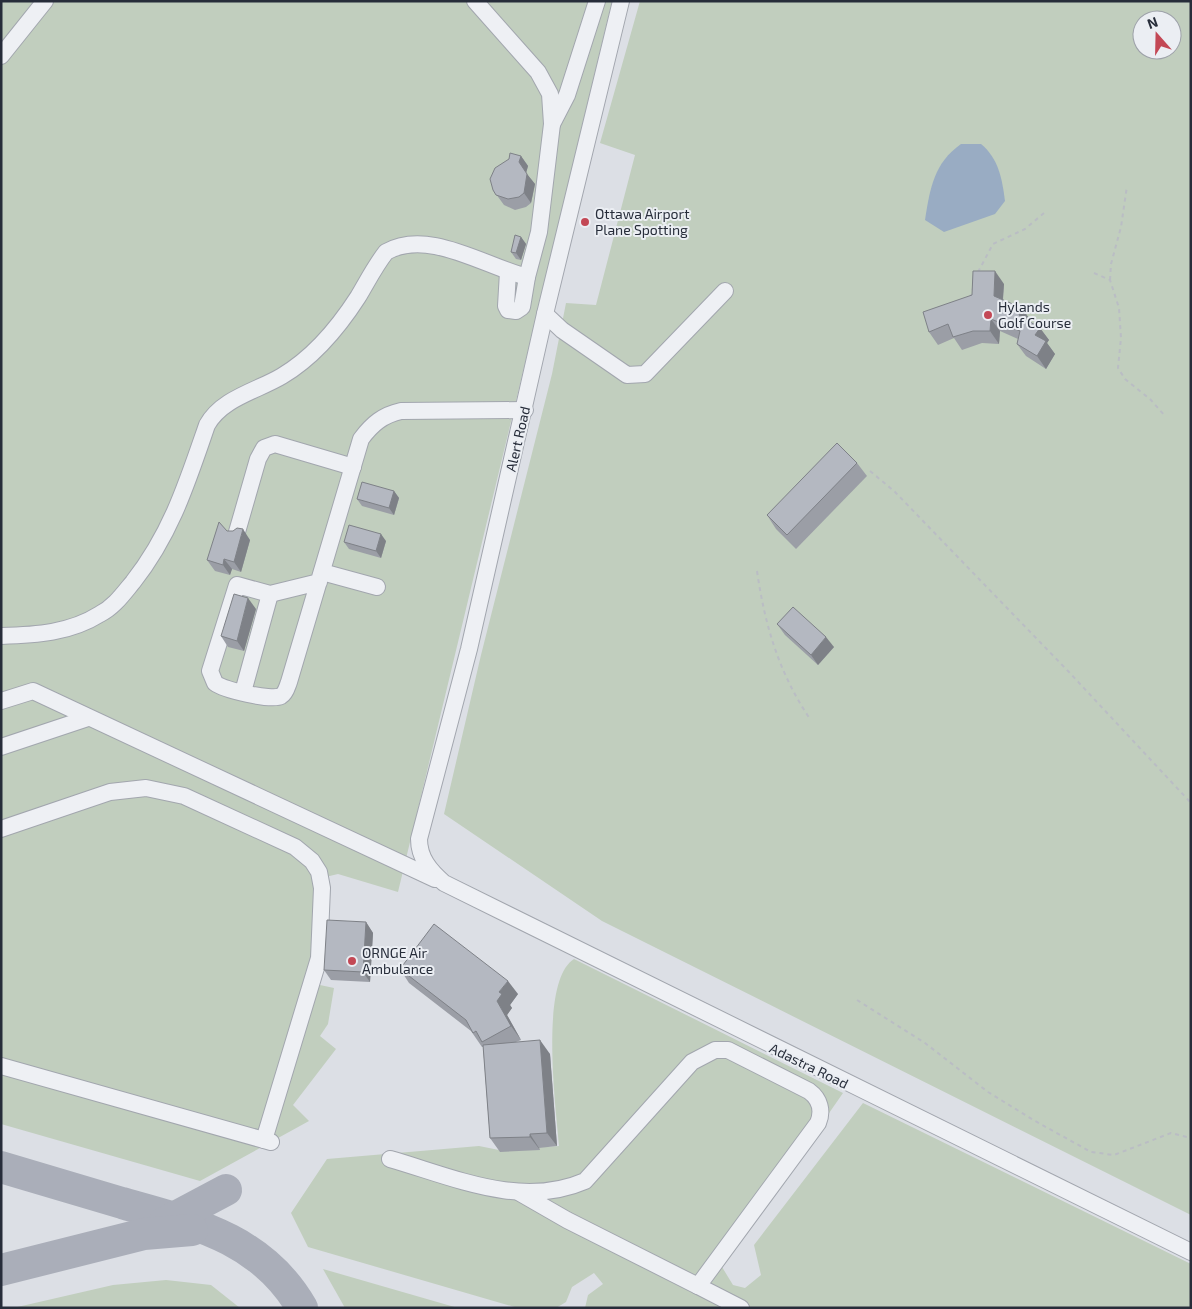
<svg xmlns="http://www.w3.org/2000/svg" width="1192" height="1309" font-family="'Exo 2',sans-serif">
  <rect width="100%" height="100%" fill="#dcdfe5"/>
  <g fill="#c1cebe" fill-rule="evenodd">
    <path d="M1,1H612L398,892L338,874L317,879L314,954L320,985L334,988L328,1024L320,1036L336,1049L293,1105L309,1121L200,1181L1,1124Z"/>
    <path d="M640,1H1191V1215L602,921L444,814L481,655L552,374L566,303L596,305L635,155L600,143ZM1142,20H1172V50H1142Z"/>
    <path d="M574,959L843,1093L722,1267L733,1285L745,1288L761,1275L754,1245L863,1103L1191,1264V1308H585L588,1295L603,1284L594,1273L572,1287L566,1302L556,1308H518L308,1247L291,1213L327,1159L479,1146L499,1150L559,1146C556,1107 539,981 574,959Z"/>
    <path d="M323,1269L458,1308H345Z"/>
    <path d="M166,1280L211,1285L240,1308H13L113,1285Z"/>
  </g>
  <path fill="#99acc3" d="M961,144H981C999,159 1002,179 1005,201L995,214L944,232L925,220C930,188 934,163 961,144Z"/>
  <g fill="none" stroke-linecap="round" stroke-linejoin="round">
    <g stroke="#aaaeb9" stroke-width="32">
      <path d="M1,1167C42,1179 82,1191 122,1203C193,1223 262,1238 302,1308"/>
      <path d="M164,1223L226,1190"/>
      <path d="M1,1270L144,1234L192,1230"/>
    </g>
    <defs>
      <g id="minor">
        <path d="M475,1L538,72L550,94L552,124L539,232L527,277L522,307L516,311L508,310L506,306L508,272"/>
        <path d="M621,1L545,314L469,649L419,839C419,858 430,871 444,883L1191,1252"/>
        <path d="M1,56L45,1"/>
        <path d="M552,124L567,95L597,1"/>
        <path d="M545,314L562,330L627,375L645,374L725,291"/>
        <path d="M237,532L258,459L264,448L275,444L353,467"/>
        <path d="M322,572L377,587"/>
        <path d="M319,582L270,594L237,585L210,671L215,683C224,690 271,701 281,696C286,693 287,687 289,682L361,439C372,424 383,415 401,411L525,410"/>
        <path d="M1,636C36,635 70,633 100,614C114,607 123,594 133,582C171,534 187,483 207,425C222,398 257,391 282,376C314,357 338,328 358,297C367,282 375,266 386,252C428,228 484,266 527,277"/>
        <path d="M243,692L270,594"/>
        <path d="M1,701L33,691L435,879"/>
        <path d="M1,747L88,718"/>
        <path d="M1,829L110,792L146,788L184,796L295,847L312,861L319,872L322,888L319,958L264,1140"/>
        <path d="M1,1066L271,1142"/>
        <path d="M390,1159C453,1177 521,1209 585,1181L692,1062L715,1050H728L809,1091C820,1099 823,1111 818,1123L698,1286L741,1308"/>
        <path d="M520,1193L567,1220L698,1286"/>
      </g>
    </defs>
    <use href="#minor" stroke="#a2a6ae" stroke-width="18"/>
    <g stroke="#babdc4" stroke-width="2" stroke-dasharray="4 4" stroke-linecap="butt">
      <path d="M978,272L993,244L1025,229L1044,213"/>
      <path d="M1094,273L1110,280L1119,308L1121,338L1118,368L1125,379L1150,399L1165,416"/>
      <path d="M1110,280L1111,264L1121,227L1127,186"/>
      <path d="M970,298L973,288"/>
      <path d="M870,471L894,491L1068,671L1191,803"/>
      <path d="M757,571C765,626 779,673 810,719"/>
      <path d="M857,1000L925,1043L988,1092L1035,1121L1091,1152L1114,1155L1171,1133L1191,1138"/>
    </g>
    <use href="#minor" stroke="#eef0f4" stroke-width="16"/>
  </g>
  <g fill="#9b9ea6">
    <path d="M521,156L528,166L526,173L535,184L531,203L526,207L515,210L504,205L493,190Z"/>
    <path d="M521,237L526,244L521,260L516,259L511,252Z"/>
    <path d="M1004,284L1003,300L1031,321V322L1040,328L1049,340L1047,343L1055,354L1046,369L1026,356L1017,344L1018,339L1000,331L999,344L982,343L962,350L954,338L938,345L929,332L972,295Z"/>
    <path d="M857,463L867,476L796,549L776,529L767,515Z"/>
    <path d="M394,491L399,498L394,515L362,506L357,499Z"/>
    <path d="M227,531L250,540L241,572L232,569L230,575L215,571L207,560Z"/>
    <path d="M386,541L381,558L349,549L344,542Z"/>
    <path d="M256,609L244,651L228,647L221,636Z"/>
    <path d="M777,624L834,647L818,665L785,635Z"/>
    <path d="M366,922L373,933L370,982L331,980L324,970Z"/>
    <path d="M400,969L518,994L510,1005L512,1008L507,1015L521,1040L516,1042L550,1054L557,1146L539,1148L540,1150L500,1152L490,1138L483,1047H482L471,1031L409,983Z"/>
  </g>
  <g fill="#7e8187">
    <path d="M521,156L528,166L526,173L519,162Z"/>
    <path d="M527,174L535,184L531,203L524,193Z"/>
    <path d="M521,237L526,244L521,260L516,253Z"/>
    <path d="M995,271L1004,284L1002,309L994,296Z"/>
    <path d="M1022,308L1031,321L1028,328L1019,315Z"/>
    <path d="M991,319L1000,331L999,344L990,331Z"/>
    <path d="M1040,328L1049,340L1047,343L1055,354L1046,369L1037,356L1035,335Z"/>
    <path d="M394,491L399,498L394,515L389,508Z"/>
    <path d="M243,529L250,540L241,572L234,562Z"/>
    <path d="M381,534L386,541L381,558L376,551Z"/>
    <path d="M224,559L232,569L230,575L223,565Z"/>
    <path d="M248,598L256,609L244,651L237,641Z"/>
    <path d="M826,637L834,647L818,665L811,655Z"/>
    <path d="M366,922L373,933L370,982L363,972Z"/>
    <path d="M508,981L518,994L510,1005L512,1008L507,1015L521,1040L511,1026L497,1001L499,992Z"/>
    <path d="M540,1040L550,1054L557,1146L547,1133Z"/>
    <path d="M530,1134L539,1148L540,1150L530,1137Z"/>
  </g>
  <g fill="#b4b8c1" stroke="#7e8187">
    <path d="M510,153L521,156L519,162L527,174L524,193L519,197L508,199L496,195L493,190L490,179L495,168L509,159Z"/>
    <path d="M515,235L521,237L516,253L511,252Z"/>
    <path d="M973,271H995L994,296L1022,308L1019,315L1040,328L1035,335L1046,341L1037,356L1017,344L1020,331L991,319L990,331H973L953,337L948,324L929,332L923,312L972,295Z"/>
    <path d="M837,443L857,463L787,535L767,515Z"/>
    <path d="M362,482L394,491L389,508L357,499Z"/>
    <path d="M219,522L227,531H233L237,528L243,529L234,562L224,559L223,565L207,560Z"/>
    <path d="M349,525L381,534L376,551L344,542Z"/>
    <path d="M234,594L248,598L237,641L221,636Z"/>
    <path d="M793,607L826,637L811,655L777,624Z"/>
    <path d="M327,920L366,922L363,972L324,970Z"/>
    <path d="M434,924L508,981L499,992L502,994L497,1001L511,1026L482,1042L476,1031L473,1033L466,1020L400,969Z"/>
    <path d="M540,1040L547,1133L530,1134V1137L490,1138L483,1045Z"/>
  </g>
  <g fill="#c34855" stroke="#ebeef3" stroke-width="2">
    <circle cx="585" cy="222" r="5"/>
    <circle cx="988" cy="315" r="5"/>
    <circle cx="352" cy="961" r="5"/>
  </g>
  <g text-anchor="middle" stroke-width="4" stroke-linejoin="round" paint-order="stroke">
    <g font-size="14" fill="#272d3a" stroke="#ebeef3" text-anchor="start">
      <text x="595" y="219">Ottawa Airport<tspan x="595" dy="16">Plane Spotting</tspan></text>
      <text x="998" y="312">Hylands<tspan x="998" dy="16">Golf Course</tspan></text>
      <text x="362" y="958">ORNGE Air<tspan x="362" dy="16">Ambulance</tspan></text>
    </g>
    <g font-size="14" fill="#272d3a" stroke="#ebeef3">
      <text transform="translate(518 439) rotate(-77)" y="5">Alert Road</text>
      <text transform="translate(809 1066) rotate(26)" y="5">Adastra Road</text>
    </g>
  </g>
  <rect width="1192" height="1309" fill="none" stroke="#272d3a" stroke-width="5"/>
  <g transform="translate(1157 35) rotate(340)"><circle r="24" fill="#ebeef3" stroke="#9da1a9"/>
  <path d="M0-4L9 19L0 12L-9 19Z" fill="#c34855"/>
  <text y="-8" font-size="14" font-weight="bold" text-anchor="middle" fill="#272d3a">N</text>
  </g>
</svg>
